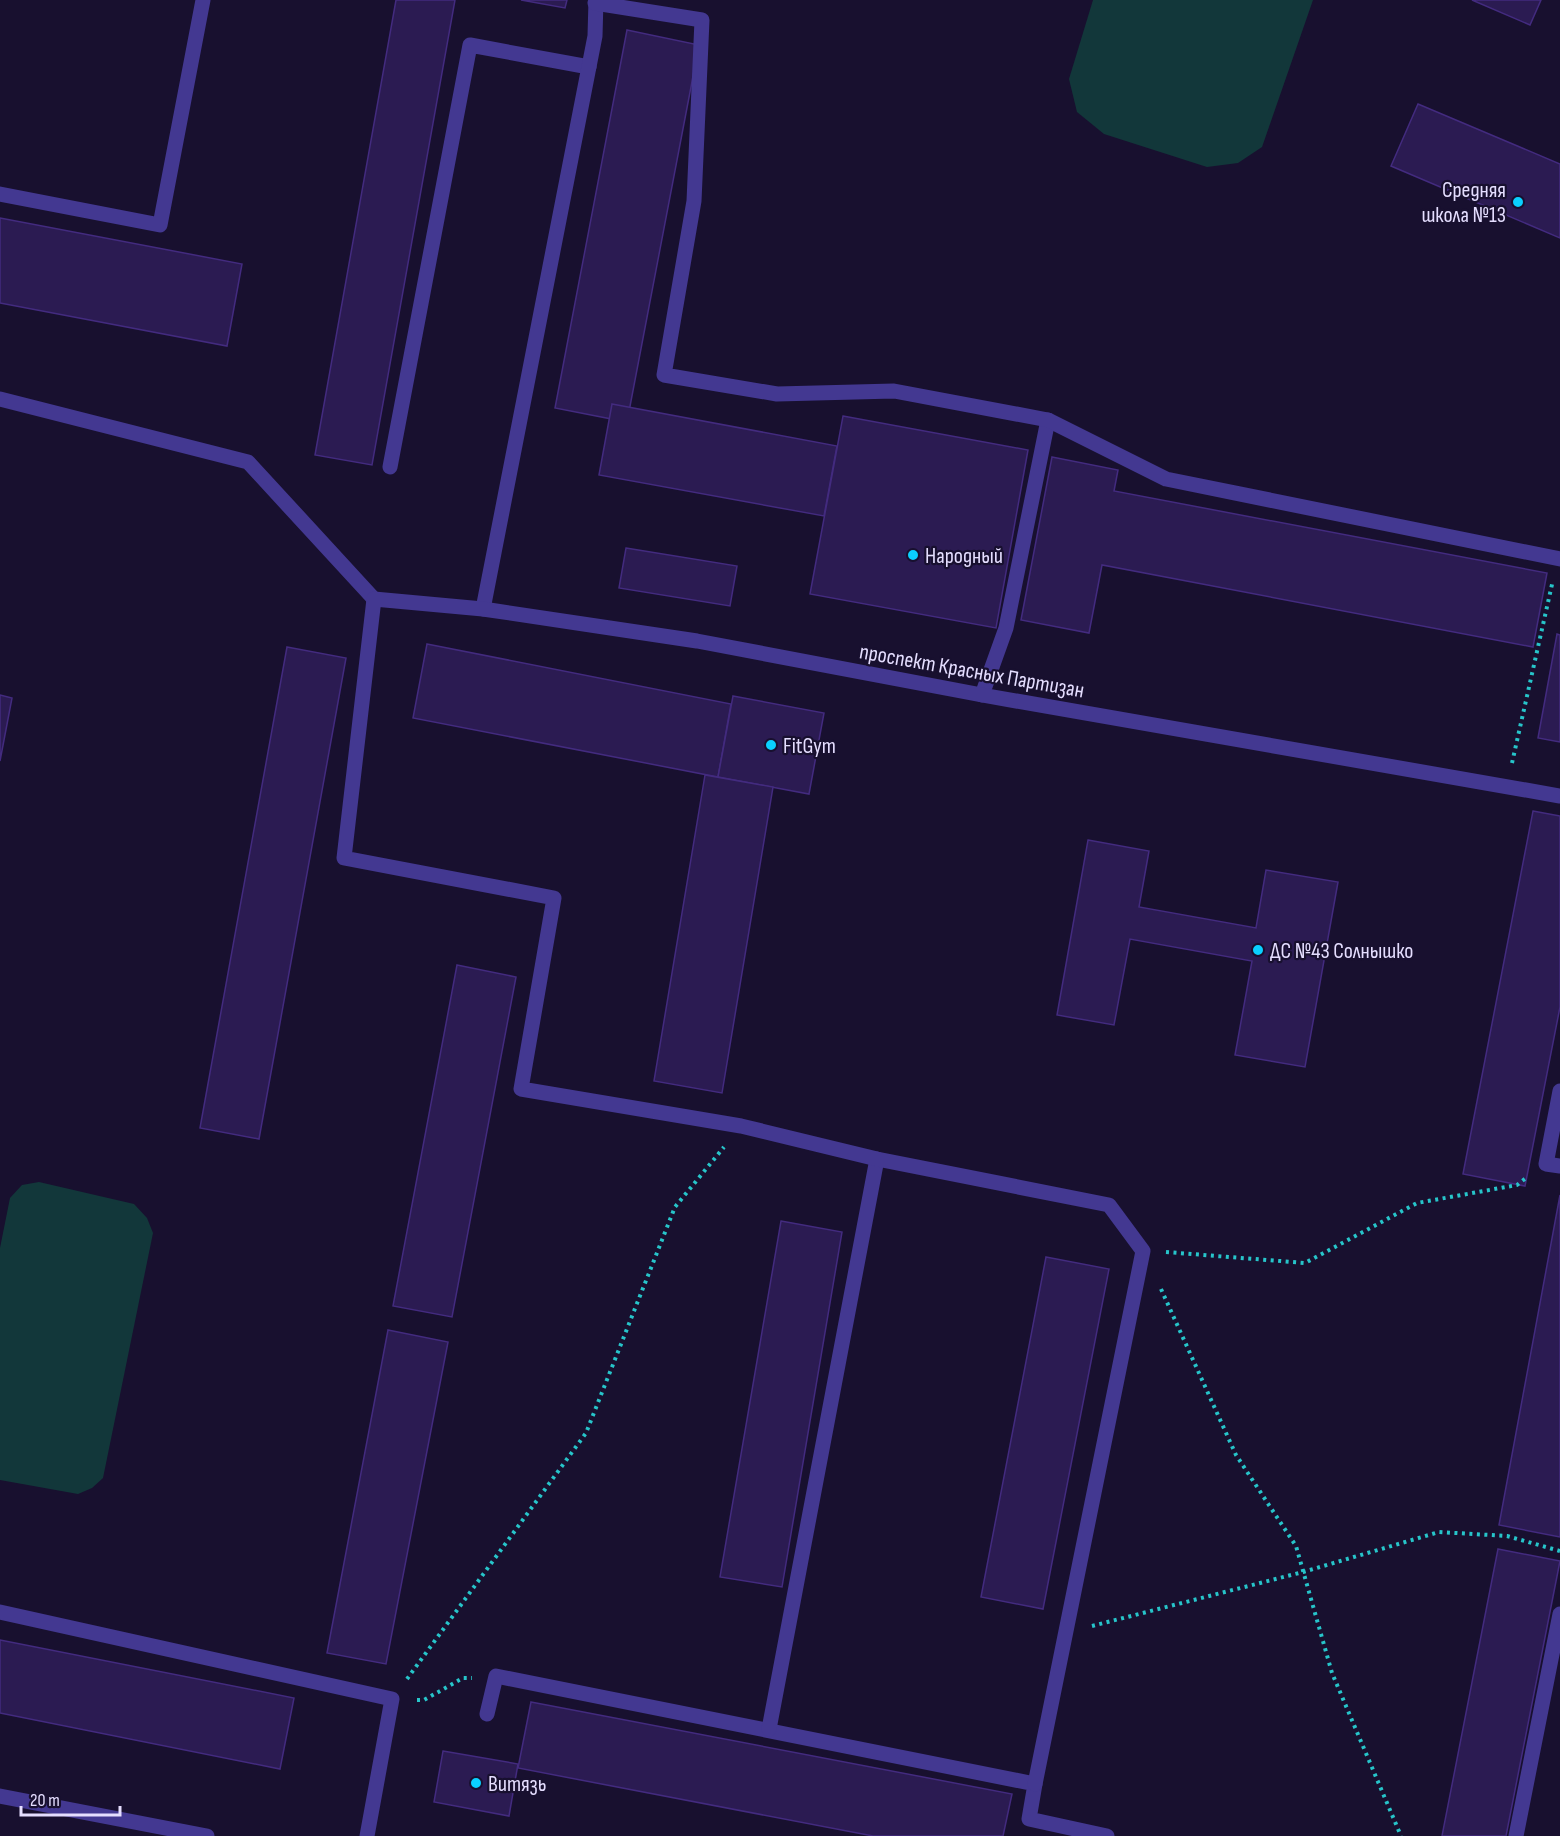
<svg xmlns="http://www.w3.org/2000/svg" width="1560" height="1836" font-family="'Sofia Sans Condensed',sans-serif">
  <rect width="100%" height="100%" fill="#18102f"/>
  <g fill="#12373a">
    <path d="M1093,0H1313L1262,147L1238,163L1207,167L1104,134L1077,112L1069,79Z"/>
    <path d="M39,1182L134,1204L147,1218L153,1233L103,1478L92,1488L78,1494L0,1480V1248L10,1198L22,1185Z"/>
  </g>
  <g fill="#2b1b52" stroke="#432b7f" stroke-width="1.5">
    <path d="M396,0H455L372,465L315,455Z"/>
    <path d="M521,0H567L565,8Z"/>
    <path d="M1472,0H1541L1530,25Z"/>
    <path d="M627,30L699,45L627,422L555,408Z"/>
    <path d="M1418,104L1560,164V238L1391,166Z"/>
    <path d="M0,218L242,264L227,346L0,303Z"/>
    <path d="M612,404L837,446L824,516L599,475Z"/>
    <path d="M843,416L1028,450L996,628L810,594Z"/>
    <path d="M1052,457L1118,470L1114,491L1547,573L1533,647L1102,565L1089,633L1021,620Z"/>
    <path d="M626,548L737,566L730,606L619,588Z"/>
    <path d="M1557,634L1560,635V742L1538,738Z"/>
    <path d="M427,644L731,704L718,777L413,718Z"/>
    <path d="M287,647L346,658L259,1139L200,1128Z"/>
    <path d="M0,695L12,698L0,761Z"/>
    <path d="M733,696L824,713L809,794L718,777Z"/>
    <path d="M705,775L773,787L722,1093L654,1081Z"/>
    <path d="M1533,811L1560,816V1007L1525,1186L1463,1174Z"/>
    <path d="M1088,840L1149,851L1139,907L1256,928L1266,870L1338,882L1305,1067L1235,1055L1252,961L1130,939L1114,1025L1057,1015Z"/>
    <path d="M457,965L516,977L452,1317L393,1306Z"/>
    <path d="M1560,1195V1537L1499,1525Z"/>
    <path d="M781,1221L842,1232L782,1587L720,1577Z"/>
    <path d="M1046,1257L1109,1269L1043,1609L981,1597Z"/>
    <path d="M388,1330L448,1342L386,1664L327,1653Z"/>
    <path d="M1498,1549L1560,1561L1506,1836H1442Z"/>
    <path d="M0,1640L294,1698L280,1769L0,1713Z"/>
    <path d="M531,1702L1012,1794L1003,1836H873L518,1768Z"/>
    <path d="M443,1751L518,1764L509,1816L434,1802Z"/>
  </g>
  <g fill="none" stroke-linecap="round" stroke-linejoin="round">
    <g stroke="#27c5ca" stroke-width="4" stroke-dasharray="3 4.5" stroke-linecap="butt">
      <path d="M1512,763L1553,580"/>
      <path d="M1166,1252L1305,1263L1417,1203L1517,1185L1526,1178"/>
      <path d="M1161,1289L1236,1455L1296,1546L1332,1673L1401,1836"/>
      <path d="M1092,1626L1303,1572L1439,1532L1507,1536L1560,1551"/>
      <path d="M407,1679L586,1433L675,1207L724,1147"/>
      <path d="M417,1700H424L463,1678H472"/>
    </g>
    <g stroke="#433891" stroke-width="15">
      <path d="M0,194L160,225L203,0"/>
      <path d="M0,399L248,462L374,599"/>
      <path d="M390,467L470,45L589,67"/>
      <path d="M483,609L595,36L596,0"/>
      <path d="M982,695L1006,628L1048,420"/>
    </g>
    <g stroke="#433891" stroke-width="15">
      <path d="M595,3L702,20L694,201L664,375L777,394L894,391L1048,420L1166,479L1560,559"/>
      <path d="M1560,1091L1546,1164L1560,1166"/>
      <path d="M0,1612L392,1699L367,1836"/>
      <path d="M487,1714L496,1676L1035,1784L1029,1819L1107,1836"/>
      <path d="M769,1729L877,1159"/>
      <path d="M1035,1784L1143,1251L1109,1205L877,1159L741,1126L521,1089L554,898L344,858L374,599L483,609L697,641L982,695L1560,796"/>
      <path d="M0,1796L207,1836"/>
      <path d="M1516,1836L1560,1614"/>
    </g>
  </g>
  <g fill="#0ad0ff" stroke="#18102f" stroke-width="2">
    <circle cx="1518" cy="202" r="6"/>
    <circle cx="913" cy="555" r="6"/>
    <circle cx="771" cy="745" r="6"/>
    <circle cx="1258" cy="950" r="6"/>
    <circle cx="476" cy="1783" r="6"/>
  </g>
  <g text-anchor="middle" stroke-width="4.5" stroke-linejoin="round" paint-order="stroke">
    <g font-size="22" fill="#e5deff" stroke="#18102f" text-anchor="start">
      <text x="1506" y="197" text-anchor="end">Средняя<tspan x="1506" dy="25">школа №13</tspan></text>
      <text x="925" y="563">Народный</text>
      <text x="783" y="753">FitGym</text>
      <text x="1270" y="958">ДС №43 Солнышко</text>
      <text x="488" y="1791">Витязь</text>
    </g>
    <g font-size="22" fill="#e5deff" stroke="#18102f">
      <text transform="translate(972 670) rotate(10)" y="8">проспект Красных Партизан</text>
    </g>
  </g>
  <path d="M21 1806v9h99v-9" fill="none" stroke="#e5deff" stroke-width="3"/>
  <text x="30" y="1806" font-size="18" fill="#e5deff" stroke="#18102f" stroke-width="4.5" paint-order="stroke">20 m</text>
</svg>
